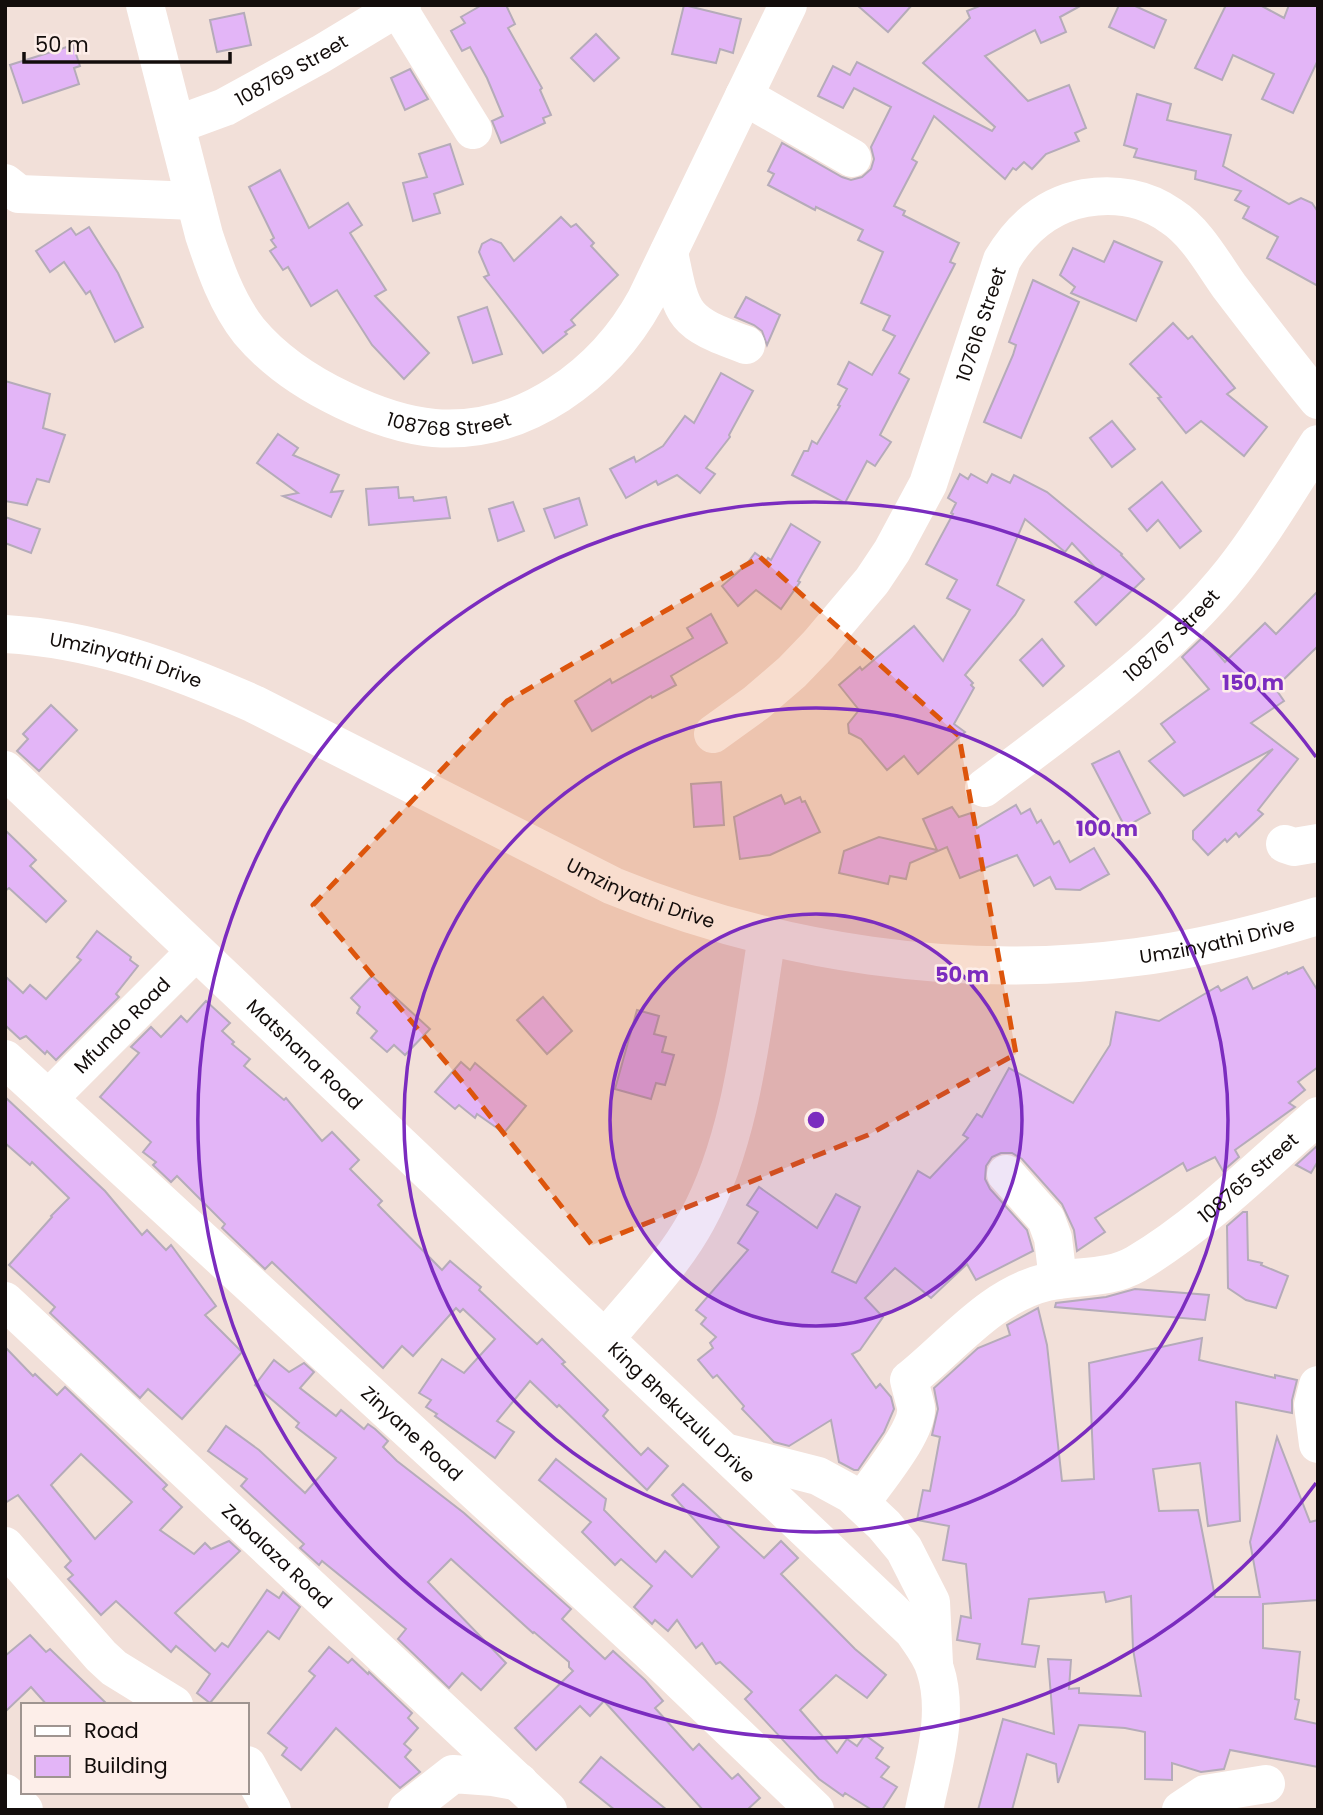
<svg xmlns="http://www.w3.org/2000/svg" width="1323" height="1815" font-family="Poppins,sans-serif">
  <rect width="100%" height="100%" fill="#f2e0d9"/>
  <g fill="#e3b5f7" stroke="#b5abb9" stroke-width="2" fill-rule="evenodd">
    <path d="M482,5H506L515,24L508,28L542,88L540,90L551,115L543,118L545,123L501,143L492,121L503,116L487,78L470,47L462,51L451,31L465,23L461,17Z"/>
    <path d="M684,5L741,19L733,53L720,49L716,63L672,54Z"/>
    <path d="M857,5H912L888,32Z"/>
    <path d="M982,5H1082L1060,17L1066,32L1041,43L1035,30L985,56L1028,101L1069,85L1086,128L1075,133L1079,141L1046,154L1032,169L1024,162L1016,170L1013,168L1005,179L934,116L912,159L917,162L894,206L905,211L903,215L959,243L950,262L955,264L899,373L909,379L880,435L891,442L875,466L867,461L845,503L792,475L804,451H808L812,441L817,444L840,406L838,405L847,389L838,384L849,362L872,375L895,336L883,330L890,316L861,303L883,252L858,240L863,230L816,207L815,210L768,185L774,174L768,171L782,143L842,177L851,180L862,177L871,169L874,159L871,147L891,107L854,88L843,108L818,96L833,66L850,75L857,62L992,131L995,127L923,63L970,18L967,11Z"/>
    <path d="M1119,5H1133L1166,20L1154,48L1109,27Z"/>
    <path d="M1226,5H1260L1284,18L1289,5H1318V60L1293,113L1262,99L1274,74L1233,55L1222,80L1195,68Z"/>
    <path d="M244,13L251,45L217,52L210,20Z"/>
    <path d="M596,34L619,58L594,81L571,58Z"/>
    <path d="M73,45L80,66L74,68L79,84L23,103L10,65Z"/>
    <path d="M410,69L428,99L405,110L391,78Z"/>
    <path d="M1137,94L1171,104L1167,120L1231,135L1223,166L1289,204L1301,198L1312,203L1318,212V286L1267,258L1278,237L1243,218L1249,207L1235,200L1241,191L1195,179L1196,171L1134,157L1137,149L1124,145Z"/>
    <path d="M450,144L463,184L434,194L440,213L413,221L403,183L427,177L419,154Z"/>
    <path d="M280,170L309,228L348,203L362,225L350,233L386,290L375,296L429,353L404,379L372,345L337,290L311,306L288,267L283,270L270,251L276,247L271,240L274,238L249,187Z"/>
    <path d="M561,217L571,227L576,224L594,243L591,246L618,275L571,320L575,325L565,332L567,334L543,353L484,277L489,275L479,252L482,244L491,239L501,243L514,261Z"/>
    <path d="M89,227L118,273L143,327L115,342L90,291L86,294L64,262L50,272L36,251L71,228L76,235Z"/>
    <path d="M1114,241L1162,262L1136,321L1071,293L1075,287L1060,275L1073,248L1104,262Z"/>
    <path d="M1033,280L1079,302L1021,438L984,422L1013,355L1016,345L1009,342Z"/>
    <path d="M746,297L780,315L767,345L762,331L754,325L735,317Z"/>
    <path d="M487,307L502,354L473,363L458,317Z"/>
    <path d="M1173,323L1188,339L1192,336L1235,388L1227,394L1267,427L1244,456L1201,421L1186,433L1158,398L1161,397L1130,364Z"/>
    <path d="M721,373L753,391L729,435L730,437L706,468L715,474L700,493L677,475L658,485L656,481L626,498L610,469L634,457L636,462L663,446L685,416L694,423Z"/>
    <path d="M5,381L50,394L43,428L65,435L49,482L37,479L27,505L5,501Z"/>
    <path d="M1112,421L1135,449L1112,467L1090,438Z"/>
    <path d="M278,434L298,448L293,455L339,475L331,492L343,491L331,517L283,496L298,493L257,463Z"/>
    <path d="M960,474L968,479L971,474L987,483L992,474L1010,483L1014,475L1047,492L1122,554L1121,555L1144,579L1096,625L1075,602L1103,576L1072,543L1065,552L1025,519L997,585L1024,600L1015,615L965,675L973,683L971,685L974,688L954,724L965,732L918,774L904,756L887,770L861,739L849,733L848,724L859,710L839,685L860,667L862,670L914,626L943,661L970,610L947,598L957,580L926,564L953,514L951,513L956,503L948,498Z"/>
    <path d="M1162,482L1201,531L1180,548L1158,520L1147,531L1129,509Z"/>
    <path d="M398,487L399,498L413,497L414,501L446,497L450,518L369,525L366,489Z"/>
    <path d="M579,498L587,525L555,538L544,509Z"/>
    <path d="M513,502L524,531L498,541L489,509Z"/>
    <path d="M5,517L40,529L31,553L5,543Z"/>
    <path d="M791,524L820,542L798,581L800,582L781,609L756,590L738,606L722,586L745,566L755,553L766,561L768,558L771,560Z"/>
    <path d="M1318,591V646L1275,688L1284,701L1251,723L1298,759L1258,810L1263,814L1239,837L1236,833L1227,842L1225,839L1208,855L1193,839V831L1273,749L1184,796L1149,761L1175,742L1161,724L1209,689L1182,657L1203,637L1225,662L1265,623L1276,634Z"/>
    <path d="M711,614L727,643L671,676L676,685L652,698L651,696L592,731L575,701L610,679L612,683L693,638L687,628Z"/>
    <path d="M1042,639L1064,666L1043,686L1020,660Z"/>
    <path d="M51,705L77,730L39,771L17,751L28,739L23,734Z"/>
    <path d="M1119,751L1150,813L1125,827L1092,764Z"/>
    <path d="M721,782L724,825L694,827L691,784Z"/>
    <path d="M781,795L785,804L800,797L802,802L805,801L820,832L770,855L740,859L734,817Z"/>
    <path d="M1016,805L1021,814L1030,809L1037,823L1041,820L1054,844L1059,841L1070,862L1094,848L1109,874L1080,890L1056,889L1050,877L1034,886L1017,855L960,878L947,847L910,863L906,879L890,876L888,884L839,873L844,851L879,837L937,850L923,819L952,807L959,817L971,813L977,828Z"/>
    <path d="M5,830L36,860L30,866L66,901L46,922L9,888L5,891Z"/>
    <path d="M97,931L131,957L130,960L138,966L116,994L119,997L56,1060L47,1051L45,1054L26,1036L20,1039L5,1025V976L23,993L30,985L46,999L81,960L77,957Z"/>
    <path d="M1303,967L1318,991V1067L1298,1082L1305,1090L1289,1103L1295,1107L1235,1150L1239,1157L1223,1171L1215,1157L1187,1171L1183,1163L1095,1218L1105,1232L1077,1251L1074,1230L1062,1204L1022,1159L1012,1153H1001L992,1157L986,1166L985,1179L990,1189L1027,1230L1033,1251L976,1280L967,1264L931,1298L895,1268L865,1298L883,1317L860,1350L852,1354L876,1388L880,1384L891,1397L894,1409L884,1432L858,1470H854L839,1462L831,1420L789,1446L774,1442L742,1409L744,1406L717,1375L713,1378L698,1360L713,1348L710,1343L716,1337L701,1324L706,1318L696,1310L748,1250L738,1243L758,1212L747,1205L759,1187L817,1228L836,1194L860,1207L832,1272L856,1283L918,1171L930,1178L968,1138L963,1135L977,1114L982,1117L1009,1068L1073,1103L1110,1045L1116,1012L1159,1021L1218,986L1221,991L1247,977L1253,989L1287,972L1288,974Z"/>
    <path d="M372,976L430,1029L405,1055L394,1045L387,1052L371,1038L377,1031L357,1013L360,1007L351,998Z"/>
    <path d="M543,997L572,1031L547,1054L517,1020Z"/>
    <path d="M206,1001L230,1023L222,1031L234,1042L232,1044L250,1059L244,1066L284,1100L286,1098L322,1141L332,1132L359,1160L350,1169L382,1201L378,1205L442,1270L450,1261L481,1287L479,1290L537,1344L542,1339L565,1362L562,1364L608,1410L603,1416L641,1455L648,1448L668,1466L647,1490L559,1405L557,1407L530,1381L497,1421L514,1432L495,1458L435,1416L437,1414L426,1407L431,1400L419,1393L442,1359L464,1373L495,1339L463,1309L460,1312L456,1308L413,1356L402,1346L383,1368L272,1262L265,1269L222,1228L225,1224L177,1176L171,1182L153,1165L156,1162L143,1152L151,1142L100,1097L139,1053L131,1047L151,1027L161,1037L181,1016L187,1022Z"/>
    <path d="M637,1010L659,1016L654,1034L666,1037L662,1052L674,1055L665,1085L656,1083L651,1099L615,1089Z"/>
    <path d="M461,1062L470,1070L475,1063L526,1106L504,1133L477,1114L475,1118L459,1105L455,1109L435,1092Z"/>
    <path d="M5,1097L105,1191L142,1235L147,1230L166,1250L171,1245L216,1306L205,1315L242,1352L182,1419L148,1389L140,1398L50,1313L55,1307L9,1265L52,1217L51,1216L69,1198L32,1162L30,1165L5,1143Z"/>
    <path d="M1318,1145V1161L1311,1173L1296,1165Z"/>
    <path d="M1243,1212H1247L1248,1260L1262,1263L1261,1265L1288,1276L1276,1308L1246,1300L1228,1288L1227,1226Z"/>
    <path d="M1135,1289L1209,1295L1205,1320L1055,1307L1056,1303L1106,1297Z"/>
    <path d="M1038,1308L1047,1345L1062,1481L1094,1479L1089,1363L1202,1338L1199,1360L1275,1378V1375L1297,1380L1292,1400V1413L1236,1402L1240,1521L1208,1526L1200,1463L1153,1469L1159,1511L1198,1510L1215,1597H1260L1250,1542L1277,1437L1310,1522L1318,1520V1600L1263,1604V1648L1300,1652L1295,1699L1299,1700L1295,1719L1318,1724V1767L1230,1750L1224,1769L1201,1772L1172,1763V1780L1145,1779V1732L1125,1728L1079,1725L1058,1783L1056,1764L1027,1754L1012,1810H978L1003,1719L1054,1734L1048,1659L1071,1660L1069,1689L1079,1688V1693L1141,1696L1133,1649L1131,1596L1106,1602L1104,1592L1029,1599L1022,1644L1039,1646L1035,1667L977,1659L980,1644L957,1640L961,1616L971,1618L966,1564L943,1560L949,1526L917,1520L923,1490L930,1491L940,1437L932,1435L938,1409L934,1388L978,1348L1010,1335L1007,1325Z"/>
    <path d="M5,1347L33,1376L35,1374L57,1395L65,1387L167,1485L163,1489L182,1507L160,1530L194,1554L205,1543L211,1549L229,1541L240,1551L175,1613L215,1651L222,1643L228,1647L267,1590L279,1598L283,1592L300,1607L279,1639L268,1631L210,1703L197,1693L210,1674L176,1646L171,1652L116,1601L101,1615L68,1579L73,1575L65,1567L71,1561L18,1495L5,1503ZM81,1454L132,1502L95,1539L51,1485Z"/>
    <path d="M274,1360L289,1372L304,1363L314,1372L300,1388L336,1416L341,1410L364,1429L368,1424L375,1429L388,1441L383,1447L397,1461L464,1513L571,1609L562,1619L605,1659L613,1651L645,1680L663,1701L655,1708L693,1750L699,1744L732,1779L738,1774L760,1798L747,1810H703L604,1701L590,1716L580,1706L536,1750L515,1728L573,1671L569,1667V1662L534,1632L533,1633L451,1559L428,1582L506,1663L481,1690L462,1673L449,1688L398,1639L406,1629L322,1561L319,1565L300,1548L304,1544L241,1486L247,1479L208,1451L226,1426L259,1450L305,1493L336,1458L296,1427L299,1423L255,1385Z"/>
    <path d="M556,1459L606,1499L604,1510L656,1562L665,1551L692,1577L719,1547L672,1495L683,1484L764,1558L781,1541L798,1558L781,1574L855,1649L886,1675L867,1698L836,1675L800,1710L837,1753L847,1739L857,1746L865,1735L883,1748L876,1758L889,1767L881,1777L897,1787L882,1810H872L845,1793L843,1796L819,1779L745,1699L752,1692L720,1662L716,1664L702,1643L696,1648L677,1620L668,1631L655,1620L652,1624L634,1607L652,1586L621,1559L615,1565L582,1532L591,1522L539,1480Z"/>
    <path d="M30,1635L46,1652L50,1649L108,1705H47L31,1687L5,1712V1656Z"/>
    <path d="M329,1647L348,1663L352,1659L368,1674L369,1672L412,1713L408,1718L418,1728L404,1744L411,1750L405,1757L420,1772L400,1788L336,1728L301,1770L282,1755L287,1748L268,1733L315,1676L309,1671Z"/>
    <path d="M601,1757L667,1810H615L580,1782Z"/>
  </g>
  <g fill="none" stroke-linecap="round" stroke-linejoin="round">
    <g stroke="#fff" stroke-width="38">
      <path id="s1" d="M145,5L204,235C215,268 227,303 249,331C275,362 307,383 343,400C372,414 402,425 434,428C524,435 605,374 646,299L788,5"/>
      <path d="M398,8L473,130"/>
      <path d="M744,96L852,158"/>
      <path id="s2" d="M176,125L225,107L321,54L402,5"/>
      <path d="M5,183L19,194L195,201"/>
      <path d="M669,252C682,317 682,322 746,345"/>
      <path id="s3" d="M5,634C94,639 173,668 254,704L613,886C777,953 961,981 1137,957C1199,949 1259,934 1318,916"/>
      <path id="s4" d="M713,734L756,703L792,672L818,645L872,581L892,551L928,484L1002,260C1021,228 1047,205 1085,198C1115,193 1146,198 1171,216C1196,232 1212,262 1229,286C1258,324 1287,362 1318,400"/>
      <path id="s5" d="M5,770L913,1631C921,1643 931,1655 935,1669C950,1714 933,1766 924,1810"/>
      <path id="s6" d="M984,788C1068,725 1167,654 1232,572C1264,532 1290,487 1318,444"/>
      <path d="M1285,844L1294,847L1318,843"/>
      <path id="s7" d="M5,1059L649,1651L815,1810"/>
      <path id="s8" d="M49,1098L195,952"/>
      <path d="M1006,1174L1046,1219L1053,1238L1058,1280"/>
      <path id="s9" d="M5,1301L548,1810"/>
      <path d="M606,1338C637,1300 674,1263 697,1220C742,1138 752,1028 767,936"/>
      <path d="M1318,1385L1313,1405L1318,1444"/>
      <path d="M728,1453L818,1476L851,1494L884,1525L904,1549L931,1602L934,1664"/>
      <path id="s10" d="M861,1503C874,1483 919,1431 916,1407C914,1398 911,1389 909,1380C952,1346 991,1295 1047,1282C1077,1275 1108,1280 1136,1264C1203,1224 1259,1167 1318,1116"/>
      <path d="M5,1546L101,1656L114,1668L174,1705"/>
      <path d="M247,1765L272,1810"/>
      <path d="M5,1793L24,1810"/>
      <path d="M407,1810L453,1774L493,1777L519,1782"/>
      <path d="M1181,1810L1205,1794L1266,1784"/>
    </g>
  </g>
  <path fill="#dd550c" fill-opacity="0.2" stroke="#dd550c" stroke-width="5" stroke-dasharray="14 9" stroke-linejoin="round" d="M760,557L959,736L1016,1054L868,1135L592,1245L471,1092L313,905L507,701Z"/>
  <circle cx="816" cy="1120" r="206" fill="#7b2cbf" fill-opacity=".12"/>
  <g fill="none" stroke="#7b2cbf" stroke-width="3.5">
    <circle cx="816" cy="1120" r="206"/>
    <circle cx="816" cy="1120" r="412"/>
    <path d="M1316 1483A618 618 0 1 1 1316 757"/>
  </g>
  <g text-anchor="middle" stroke-width="5" stroke-linejoin="round" paint-order="stroke">
    <g font-size="19" fill="#130d0b" stroke="#fdeee9">
      <text dy="7" stroke="none"><textPath href="#s2" startOffset="128">108769 Street</textPath></text>
      <text dy="7" stroke="none"><textPath href="#s4" startOffset="502">107616 Street</textPath></text>
      <text dy="7" stroke="none"><textPath href="#s1" startOffset="572">108768 Street</textPath></text>
      <text dy="7" stroke="none"><textPath href="#s6" startOffset="242">108767 Street</textPath></text>
      <text dy="7" stroke="none"><textPath href="#s3" startOffset="124">Umzinyathi Drive</textPath></text>
      <text dy="7" stroke="none"><textPath href="#s3" startOffset="691">Umzinyathi Drive</textPath></text>
      <text dy="7" stroke="none"><textPath href="#s3" startOffset="1279">Umzinyathi Drive</textPath></text>
      <text dy="7" stroke="none"><textPath href="#s8" startOffset="103">Mfundo Road</textPath></text>
      <text dy="7" stroke="none"><textPath href="#s5" startOffset="413">Matshana Road</textPath></text>
      <text dy="7" stroke="none"><textPath href="#s10" startOffset="544">108765 Street</textPath></text>
      <text dy="7" stroke="none"><textPath href="#s5" startOffset="933">King Bhekuzulu Drive</textPath></text>
      <text dy="7" stroke="none"><textPath href="#s7" startOffset="553">Zinyane Road</textPath></text>
      <text dy="7" stroke="none"><textPath href="#s9" startOffset="373">Zabalaza Road</textPath></text>
    </g>
  </g>
  <circle cx="816" cy="1120" r="10" fill="#7b2cbf" stroke="#fdeee9" stroke-width="3.5"/>
  <g font-size="21" text-anchor="middle" font-weight="bold" fill="#7b2cbf" stroke="#fdeee9" stroke-width="5" stroke-linejoin="round" paint-order="stroke">
    <text x="1253" y="690">150 m</text>
    <text x="1107" y="836">100 m</text>
    <text x="962" y="982">50 m</text>
  </g>
  <rect width="1323" height="1815" fill="none" stroke="#130d0b" stroke-width="14"/>
  <rect x="21" y="1703" width="228" height="91" fill="#fdeee9" stroke="#9f9490" stroke-width="2"/>
  <rect x="35" y="1726" width="35" height="10" fill="#ffffff" stroke="#9f9490" stroke-width="2"/>
  <text x="84" y="1738" font-size="21" fill="#130d0b">Road</text>
  <rect x="35" y="1756" width="35" height="21" fill="#e3b5f7" stroke="#9f9490" stroke-width="2"/>
  <text x="84" y="1773" font-size="21" fill="#130d0b">Building</text>
  <path d="M24 52v10h206v-10" fill="none" stroke="#130d0b" stroke-width="3.5"/>
  <text x="35" y="52" font-size="21" fill="#130d0b" stroke="#fdeee9" stroke-width="5" paint-order="stroke">50 m</text>
</svg>
